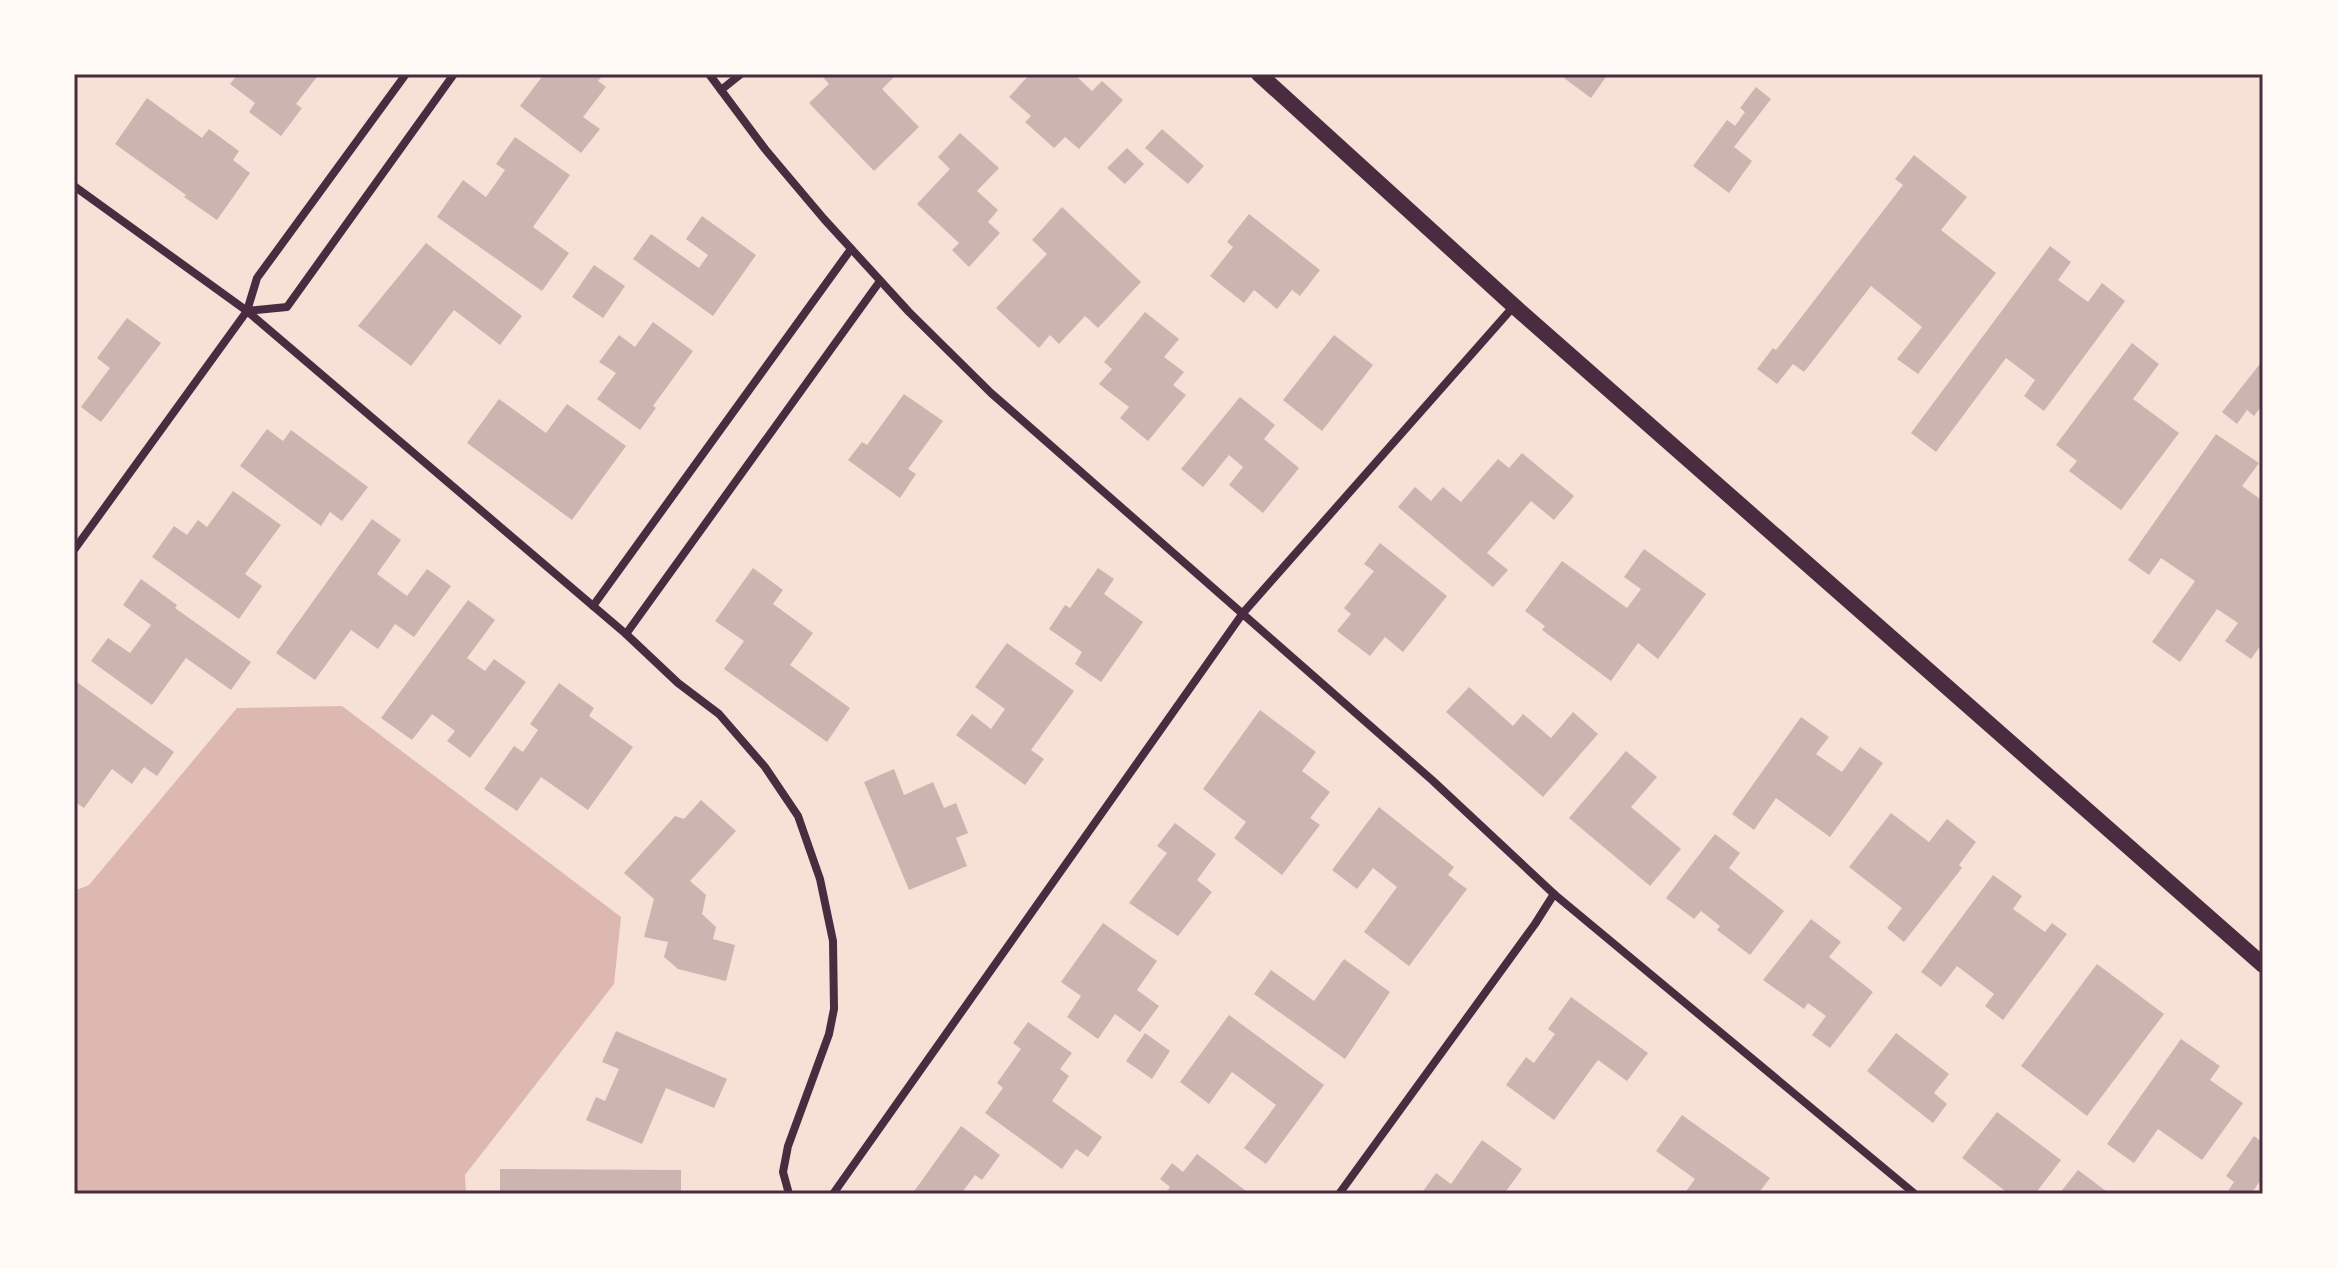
<svg xmlns="http://www.w3.org/2000/svg" width="2337" height="1268" font-family="Figtree,sans-serif">
  <rect width="100%" height="100%" fill="#f7e1d7"/>
  <path fill="#dcb8b0" d="M342,706L621,917L614,984L465,1175L466,1194H74V891L89,885L237,708Z"/>
  <g fill="#ccb4b1">
    <path d="M238,74H319L296,104L302,108L281,136L249,112L255,103L230,84Z"/>
    <path d="M544,74H604L598,81L606,87L583,117L600,129L581,153L520,106Z"/>
    <path d="M827,74H897L882,89L919,127L874,171L809,103L829,84L823,77Z"/>
    <path d="M1030,74H1074L1092,91L1102,81L1123,100L1079,149L1065,137L1054,148L1025,122L1031,116L1009,97Z"/>
    <path d="M1567,74H1608L1591,98L1564,78Z"/>
    <path d="M1756,87L1771,99L1734,147L1752,161L1729,193L1693,166L1727,120L1735,126L1745,112L1740,108Z"/>
    <path d="M147,98L202,138L209,129L239,151L233,160L250,173L217,220L184,197L186,195L115,144Z"/>
    <path d="M1162,129L1204,166L1188,184L1145,148Z"/>
    <path d="M960,133L999,168L977,191L998,210L988,222L1000,233L969,267L952,250L959,243L917,204L950,169L938,157Z"/>
    <path d="M515,137L570,175L533,227L569,253L542,291L437,217L463,180L486,197L505,170L496,164Z"/>
    <path d="M1127,148L1144,164L1125,184L1107,168Z"/>
    <path d="M1914,155L1967,197L1941,230L1996,273L1918,374L1897,359L1922,327L1871,286L1804,372L1793,364L1777,384L1757,369L1773,348L1776,350L1903,185L1895,179Z"/>
    <path d="M1062,207L1141,282L1098,328L1085,316L1059,344L1050,335L1039,348L996,308L1047,254L1032,240Z"/>
    <path d="M1249,214L1320,270L1300,296L1292,290L1277,309L1254,290L1244,303L1210,276L1233,247L1227,242Z"/>
    <path d="M702,216L756,255L713,316L633,259L651,234L699,268L708,255L686,239Z"/>
    <path d="M426,243L522,316L500,345L454,310L411,366L358,326Z"/>
    <path d="M2050,246L2071,262L2058,280L2088,302L2102,283L2125,301L2044,411L2024,396L2035,380L2006,358L1936,452L1911,433Z"/>
    <path d="M594,265L625,286L603,318L572,297Z"/>
    <path d="M1145,312L1179,339L1164,357L1184,372L1173,385L1186,395L1148,441L1120,418L1129,407L1099,384L1112,369L1104,362Z"/>
    <path d="M127,318L161,343L101,422L81,407L110,368L97,358Z"/>
    <path d="M653,322L693,351L653,406L656,408L640,430L597,399L616,373L599,362L619,335L635,347Z"/>
    <path d="M1334,335L1373,365L1322,431L1283,400Z"/>
    <path d="M2132,343L2159,364L2133,399L2179,433L2121,510L2069,471L2077,461L2056,445Z"/>
    <path d="M2263,360V404L2254,416L2247,410L2237,424L2222,412Z"/>
    <path d="M904,394L943,421L908,469L916,474L900,498L848,460L862,442L867,445Z"/>
    <path d="M1240,397L1275,425L1264,439L1299,468L1263,513L1229,485L1243,467L1229,455L1203,487L1181,469Z"/>
    <path d="M499,399L546,433L567,404L626,446L572,520L467,443Z"/>
    <path d="M267,429L283,441L291,430L368,487L342,521L330,512L321,526L240,466Z"/>
    <path d="M2216,434L2259,463L2242,486L2263,501V642L2251,659L2225,641L2238,623L2217,609L2180,662L2152,642L2195,581L2161,558L2149,575L2128,560Z"/>
    <path d="M1522,453L1574,496L1554,520L1531,501L1487,553L1508,570L1493,587L1398,507L1415,487L1431,501L1443,487L1461,502L1498,459L1509,468Z"/>
    <path d="M233,491L281,525L245,574L262,586L239,619L152,557L174,526L187,535L198,520L207,527Z"/>
    <path d="M372,519L401,540L377,574L407,596L427,569L451,586L414,637L395,624L378,649L351,630L315,680L276,653Z"/>
    <path d="M1380,543L1447,596L1403,652L1385,637L1370,656L1337,631L1351,614L1344,608L1374,571L1364,564Z"/>
    <path d="M1644,549L1706,594L1658,659L1638,643L1611,681L1542,630L1545,626L1525,611L1562,561L1627,608L1641,589L1624,577Z"/>
    <path d="M753,568L783,590L773,604L813,633L790,665L850,708L827,742L724,669L744,641L715,621Z"/>
    <path d="M1098,568L1114,579L1104,594L1143,622L1101,682L1075,664L1082,652L1049,629L1065,605L1070,608Z"/>
    <path d="M141,579L177,605L175,608L251,662L231,690L186,658L152,705L91,661L108,638L130,653L151,625L123,605Z"/>
    <path d="M468,600L495,620L467,658L485,671L494,659L526,682L470,758L447,741L455,731L432,714L412,740L381,718Z"/>
    <path d="M1007,643L1074,691L1031,750L1044,759L1025,785L956,735L972,714L991,729L1005,709L975,687Z"/>
    <path d="M74,680L174,752L157,776L144,767L132,784L112,769L84,808L74,801Z"/>
    <path d="M559,683L594,708L589,716L633,747L588,810L541,777L517,811L484,789L514,746L523,752L538,730L530,724Z"/>
    <path d="M1469,687L1513,726L1523,714L1551,738L1573,712L1598,734L1543,797L1446,712Z"/>
    <path d="M1260,710L1316,752L1302,771L1330,792L1310,818L1320,825L1282,875L1234,838L1246,822L1203,789Z"/>
    <path d="M1801,717L1829,737L1816,754L1842,772L1860,747L1883,763L1830,837L1776,798L1754,830L1732,814Z"/>
    <path d="M1626,751L1657,777L1631,807L1681,849L1650,886L1569,818Z"/>
    <path d="M894,769L904,795L933,782L944,808L956,803L968,833L956,838L967,866L909,890L864,782Z"/>
    <path d="M701,800L736,831L690,881L706,895L702,914L716,927L713,939L735,945L726,981L678,969L664,957L668,942L644,937L654,899L624,873L675,816L684,819Z"/>
    <path d="M1379,807L1454,867L1448,875L1467,889L1409,966L1364,932L1397,887L1373,868L1357,889L1332,870Z"/>
    <path d="M1891,813L1929,842L1947,819L1976,842L1959,865L1962,868L1904,942L1887,928L1902,908L1849,867Z"/>
    <path d="M1175,823L1216,854L1197,880L1212,892L1178,936L1129,903L1167,853L1157,846Z"/>
    <path d="M1715,834L1740,853L1729,868L1784,911L1750,955L1717,930L1720,926L1701,911L1694,919L1666,898Z"/>
    <path d="M1993,875L2022,896L2013,909L2045,932L2052,923L2067,934L2003,1020L1985,1006L1994,994L1957,966L1941,987L1921,972Z"/>
    <path d="M1811,919L1841,942L1829,957L1873,992L1830,1048L1812,1035L1826,1016L1808,1003L1804,1009L1763,980Z"/>
    <path d="M1103,923L1157,961L1137,990L1159,1006L1140,1032L1115,1014L1098,1039L1067,1017L1081,996L1061,982Z"/>
    <path d="M1344,959L1390,992L1345,1059L1254,994L1271,970L1314,1001Z"/>
    <path d="M2097,964L2164,1014L2087,1116L2021,1066Z"/>
    <path d="M1571,997L1648,1053L1627,1081L1598,1060L1554,1120L1506,1085L1526,1057L1534,1063L1555,1034L1548,1029Z"/>
    <path d="M1229,1015L1324,1085L1266,1164L1244,1148L1276,1105L1232,1072L1209,1104L1180,1082Z"/>
    <path d="M1028,1022L1072,1053L1060,1069L1069,1076L1052,1101L1102,1137L1088,1157L1076,1149L1062,1169L985,1113L1003,1088L997,1083L1021,1049L1013,1043Z"/>
    <path d="M616,1031L727,1079L714,1108L666,1088L642,1144L586,1120L596,1097L605,1101L619,1069L602,1062Z"/>
    <path d="M1145,1033L1170,1051L1152,1079L1126,1061Z"/>
    <path d="M1896,1033L1949,1074L1934,1093L1947,1104L1933,1123L1867,1071Z"/>
    <path d="M2181,1039L2220,1066L2210,1080L2243,1103L2202,1160L2158,1129L2134,1163L2107,1144Z"/>
    <path d="M1997,1112L2061,1160L2035,1194H2009L1962,1158Z"/>
    <path d="M1682,1115L1770,1178L1758,1194H1684L1695,1179L1656,1151Z"/>
    <path d="M961,1126L1000,1155L982,1180L975,1175L961,1194H912Z"/>
    <path d="M2254,1136L2263,1143V1177L2251,1194H2226L2234,1182L2226,1176Z"/>
    <path d="M1482,1140L1522,1169L1504,1194H1421L1436,1173L1451,1184Z"/>
    <path d="M1197,1154L1250,1194H1165L1170,1187L1160,1179L1172,1163L1183,1172Z"/>
    <path d="M500,1169L681,1170V1194H500Z"/>
    <path d="M2078,1170L2110,1194H2059Z"/>
  </g>
  <g fill="none" stroke-linecap="round" stroke-linejoin="round">
    <g stroke="#4a2c40" stroke-width="8">
      <path d="M709,74L765,149L824,219L909,312L991,393L1432,780L1554,894L1915,1194"/>
      <path d="M721,90L741,74"/>
      <path d="M74,186L247,311L626,634L678,683L719,714L765,767L798,816L820,879L833,941L834,1009L829,1034L788,1146L783,1172L789,1194"/>
      <path d="M247,311L287,307L454,74"/>
      <path d="M74,550L247,311L257,278L406,74"/>
      <path d="M593,606L851,249"/>
      <path d="M626,634L880,281"/>
      <path d="M833,1194L1243,613L1514,306"/>
      <path d="M1339,1194L1535,924L1554,894"/>
    </g>
    <path stroke="#4a2c40" stroke-width="16" d="M1259,74L1514,306L2263,965"/>
  </g>
  <rect width="2337" height="1268" fill="none" stroke="#fffaf5" stroke-width="152"/>
  <rect x="76" y="76" width="2185" height="1116" fill="none" stroke="#4a2c40" stroke-width="3"/>
</svg>
